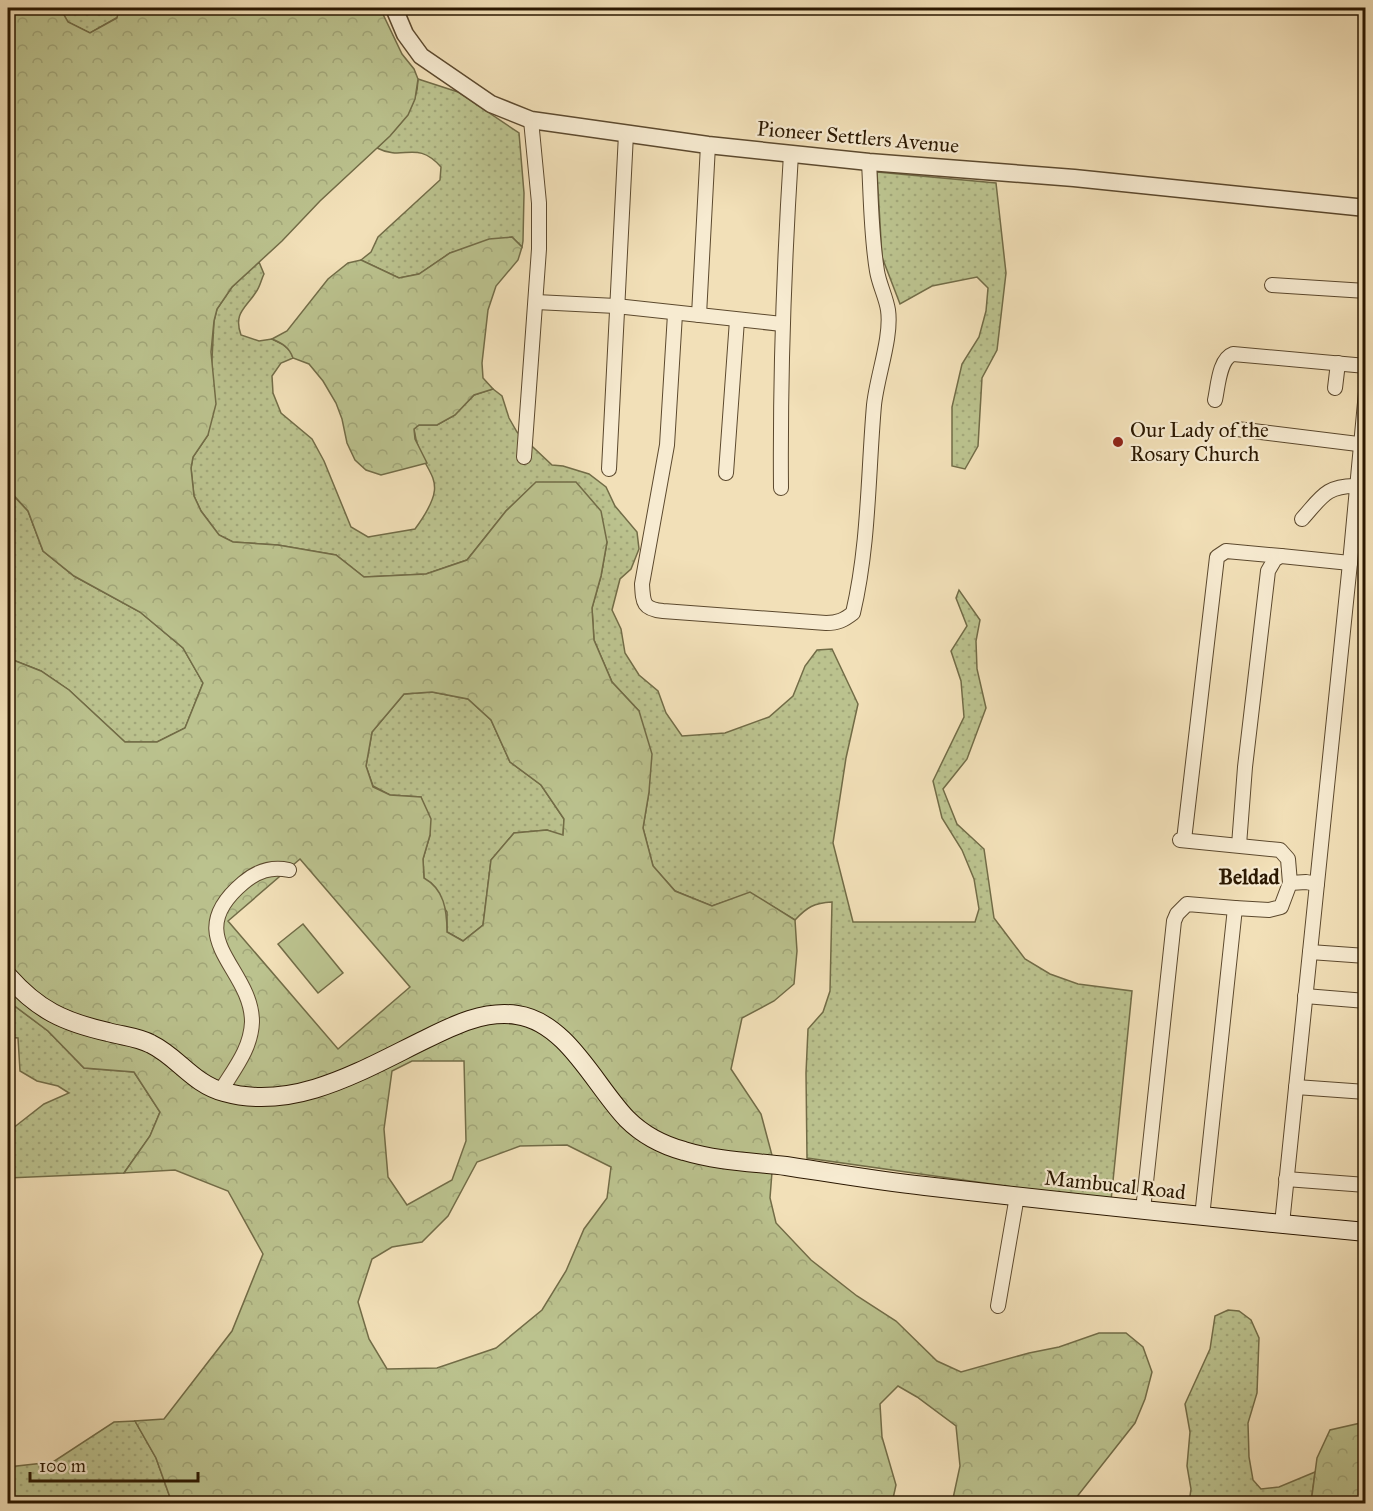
<svg xmlns="http://www.w3.org/2000/svg" width="1373" height="1511" font-family="'IM FELL Great Primer',serif">
  <defs>
    <pattern id="grass-dots" width="8" height="8" patternUnits="userSpaceOnUse" patternTransform="scale(1.5)"><rect width="8" height="8" fill="#bbc28e"/><path d="M2 2h.1M6 6h.1" fill="none" stroke="#a1a679" stroke-width="1.8" stroke-linecap="round"/></pattern>
    <pattern id="forest-crowns" width="20" height="18" patternUnits="userSpaceOnUse" patternTransform="scale(1.5)"><rect width="20" height="18" fill="#bbc28e"/><path d="M2 6a3 3 0 1 1 6 0M12 15a3 3 0 1 1 6 0" fill="none" stroke="#a1a679"/></pattern>
  </defs>
  <rect width="100%" height="100%" fill="#f2e0b8"/>
  <filter id="stains"><feTurbulence type="fractalNoise" baseFrequency=".00333" numOctaves="4"/><feColorMatrix values="0 0 0 0 .2 0 0 0 0 .09 0 0 0 0 .02 0 0 0 .5 -.17"/></filter>
  <radialGradient id="worn" r=".72"><stop offset=".6" stop-color="#630" stop-opacity="0"/><stop offset="1" stop-color="#630" stop-opacity=".3"/></radialGradient>
  <g fill="url(#grass-dots)" stroke="#726c47" stroke-width="1.5">
    <path d="M60,8H119L118,17L90,33L68,22Z"/>
    <path d="M418,79L458,92L519,133L524,193L523,241L522,247L512,237L450,253L419,274L399,278L361,260L371,252L378,237L440,180L441,167C416,139 404,162 377,148C397,129 418,108 418,79Z"/>
    <path d="M877,172L996,183L1006,273L997,350L982,378L978,446L965,469L952,466V407L962,364L979,337L986,311L988,288L977,277L932,286L900,304L882,257Z"/>
    <path d="M259,262L264,274C261,280 260,287 256,292C246,308 233,313 241,335L259,341L272,339L282,344L291,351L293,358L281,363L272,376L273,393L281,413L312,439L324,461L351,527L368,537L415,529C456,473 421,480 414,429L419,425H437L455,415L474,395L493,389L502,396L509,418L517,432L552,465L563,466L589,474L606,487L615,506L637,532L639,549L631,569L620,579L612,610L621,629L625,653L639,675L658,691L666,713L682,736L725,733L769,717L793,696L805,666L817,650L832,649L858,704L846,758L833,843L853,922H975L979,909L974,879L962,850L942,818L933,781L964,717L961,681L951,651L967,626L956,598L959,590L980,620L976,641L977,669L986,708L967,759L943,789L957,824L984,849L994,918L1025,959L1050,974L1078,984L1132,991L1111,1201L807,1158L806,1073L808,1029L823,1012L830,991L832,902C814,903 807,907 795,920L750,893L712,906L675,891L653,866L643,828L649,792L639,711L612,682L594,640L592,608L601,576L607,542L536,483L506,511L467,560L426,574L364,577L336,555L278,545L233,542L219,535L201,511L194,496L191,468L193,457L208,435L214,321L217,309L232,287Z"/>
    <path d="M8,490L28,511L43,551L74,576L140,612L183,648L203,683L185,728L157,742H125L69,690L41,671L8,658Z"/>
    <path d="M432,692L468,699L491,720L510,762L541,785L564,819L563,836L547,830L514,833L491,860L483,925L463,941L447,932V912L424,878L423,859L430,835L421,797L390,795L373,786L366,766L372,732L404,694Z"/>
    <path d="M8,1001L48,1031L84,1068L134,1072L160,1112L150,1136L124,1173L8,1178V1132L44,1104L69,1093L58,1086L37,1081L20,1071L18,1038L8,1037Z"/>
    <path d="M1228,1310L1239,1311L1251,1320L1259,1338L1257,1393L1248,1423L1249,1457L1253,1480L1261,1489L1279,1487L1315,1472L1311,1503H1189L1191,1489L1187,1466L1190,1432L1185,1404L1210,1349L1215,1316Z"/>
    <path d="M135,1421L156,1458L172,1503H8V1467L53,1462L114,1422Z"/>
  </g>
  <g fill="url(#forest-crowns)" stroke="#726c47" stroke-width="1.5" fill-rule="evenodd">
    <path d="M8,8H60L68,22L90,33L117,18L119,8H380L402,54L414,69L418,79L415,99L408,115L390,136L320,201L282,241L232,287L217,309L214,321L211,352L216,404L208,435L193,457L191,468L194,496L201,511L219,535L233,542L278,545L336,555L364,577L426,574L467,560L506,511L536,482H576L601,511L607,542L601,576L592,608L594,640L612,682L639,711L652,754L649,792L643,828L653,866L675,891L712,906L750,892L795,920L797,951L794,984L774,1001L742,1018L731,1069L761,1114L773,1159L770,1198L776,1223L811,1260L857,1296L896,1321L937,1361L961,1372L1029,1353L1059,1347L1099,1333H1126L1143,1347L1152,1372L1145,1399L1135,1423L1072,1503H952L960,1466L956,1426L917,1397L898,1386L880,1404L882,1437L896,1485L892,1503H172L156,1458L135,1421L164,1419L232,1331L263,1254L228,1191L175,1170L124,1173L150,1136L160,1112L134,1072L84,1068L48,1031L8,1001V658L41,671L69,690L125,742H157L185,728L203,683L183,648L140,612L74,576L43,551L28,511L8,489ZM432,692L468,699L491,720L510,762L541,785L564,819L563,835L547,830L514,833L491,860L483,925L463,941L447,932C447,910 444,889 424,878L423,859L430,835L431,819L421,797L390,795L373,787L366,766L372,732L404,694ZM300,859L410,987L338,1049L228,921ZM412,1061H464L466,1141L452,1180L407,1205L388,1177L384,1129L392,1071ZM567,1145L611,1167L607,1198L584,1229L566,1271L542,1310L496,1348L437,1368L387,1369L369,1339L358,1302L372,1259L392,1247L422,1242L448,1216L477,1162L520,1146Z"/>
    <path d="M512,237L522,247L518,260L496,286L488,310L482,363L483,378L493,389L474,395L455,415L437,425H419L414,429L415,439L427,463L381,475L366,470L355,460L347,443L342,419L336,403L323,381L309,364L293,358C289,347 282,343 272,339L287,331L328,279L348,263L361,260L399,278L419,274L450,253L489,239Z"/>
    <path d="M1365,1422V1503H1311L1317,1458L1330,1430Z"/>
  </g>
  <path fill="#bbc28e" stroke="#726c47" stroke-width="1.5" d="M303,924L343,973L318,993L278,944Z"/>
  <g fill="none" stroke-linecap="round" stroke-linejoin="round">
    <defs>
      <g id="minor">
        <path d="M1272,285L1366,291"/>
        <path d="M536,302L616,306L782,324"/>
        <path d="M675,314L667,445L642,584C643,603 643,609 663,611L826,623C838,623 844,620 853,613C869,545 868,474 874,405C877,376 892,337 888,310C886,297 879,284 877,271C871,235 871,198 869,162"/>
        <path d="M699,315L708,145"/>
        <path d="M1335,388L1338,363"/>
        <path d="M1215,400C1218,387 1219,359 1233,354L1366,366"/>
        <path d="M1237,429L1366,445"/>
        <path d="M524,457L539,249V203L531,120"/>
        <path d="M609,469L626,134"/>
        <path d="M726,473L737,320"/>
        <path d="M781,488C780,376 784,265 791,154"/>
        <path d="M1302,519C1321,498 1326,485 1357,486"/>
        <path d="M1180,840L1280,850L1288,859L1290,883"/>
        <path d="M1184,840L1217,557L1226,551L1281,556"/>
        <path d="M1239,845L1245,767L1268,571L1275,559L1281,556L1350,563"/>
        <path d="M1310,952L1366,956"/>
        <path d="M1305,996L1366,1001"/>
        <path d="M1296,1087L1366,1092"/>
        <path d="M220,1092C234,1069 251,1049 252,1022C252,967 178,938 243,883C257,871 271,866 289,870"/>
        <path d="M1286,1179L1366,1185"/>
        <path d="M1143,1210L1174,921L1177,914L1187,904L1235,908"/>
        <path d="M1202,1217L1235,908L1269,910L1281,907L1290,883L1306,882L1317,884"/>
        <path d="M1282,1224L1350,563L1366,392"/>
        <path d="M998,1306L1017,1196"/>
      </g>
      <path id="tertiary" d="M394,8L405,34L421,56L491,104L531,120L708,145L869,162L1074,178L1366,208"/>
      <path id="secondary" d="M8,976C38,1010 64,1022 108,1032C122,1036 138,1037 151,1044C178,1057 193,1084 224,1092C295,1112 364,1069 426,1039C454,1025 485,1010 517,1015C567,1022 595,1086 627,1119C643,1135 662,1145 684,1151C717,1161 752,1162 786,1166C832,1173 878,1181 925,1186C1072,1203 1218,1218 1366,1232"/>
    </defs>
    <use href="#minor" stroke="#5c492e" stroke-width="16"/>
    <use href="#tertiary" stroke="#5c492e" stroke-width="19"/>
    <use href="#secondary" stroke="#2a1700" stroke-width="20"/>
    <use href="#minor" stroke="#f7ebd1" stroke-width="14"/>
    <use href="#tertiary" stroke="#f7ebd1" stroke-width="16"/>
    <use href="#secondary" stroke="#f7ebd1" stroke-width="18"/>
  </g>
  <circle fill="#8f2418" stroke="#f7ebd1" stroke-width="2" cx="1118" cy="442" r="6"/>
  <g text-anchor="middle" stroke-width="4.5" stroke-linejoin="round" paint-order="stroke">
    <g font-size="21" fill="#2a1700" stroke="#f7ebd1">
      <text transform="translate(858 137) rotate(5)" y="7">Pioneer Settlers Avenue</text>
      <text transform="translate(1115 1185) rotate(6)" y="7">Mambucal Road</text>
    </g>
    <g font-size="21" fill="#2a1700" stroke="#f7ebd1" text-anchor="start">
      <text x="1130" y="437">Our Lady of the<tspan x="1130" dy="24">Rosary Church</tspan></text>
    </g>
    <g font-size="22" font-weight="bold" fill="#2a1700" stroke="#f7ebd1">
      <text x="1249" y="884">Beldad</text>
    </g>
  </g>
  <rect width="1373" height="1511" fill="none" stroke="#f2e0b8" stroke-width="30"/>
  <rect x="9" y="9" width="1355" height="1493" fill="none" stroke="#2a1700" stroke-width="3"/>
  <rect x="15" y="15" width="1343" height="1481" fill="none" stroke="#2a1700" stroke-width="1.5"/>
  <path d="M30 1472v9h168v-9" fill="none" stroke="#2a1700" stroke-width="3"/>
  <text x="39" y="1472" font-size="18" fill="#2a1700" stroke="#f7ebd1" stroke-width="4.5" paint-order="stroke">100 m</text>
  <rect width="100%" height="100%" filter="url(#stains)"/>
  <rect width="100%" height="100%" fill="url(#worn)"/>
</svg>
